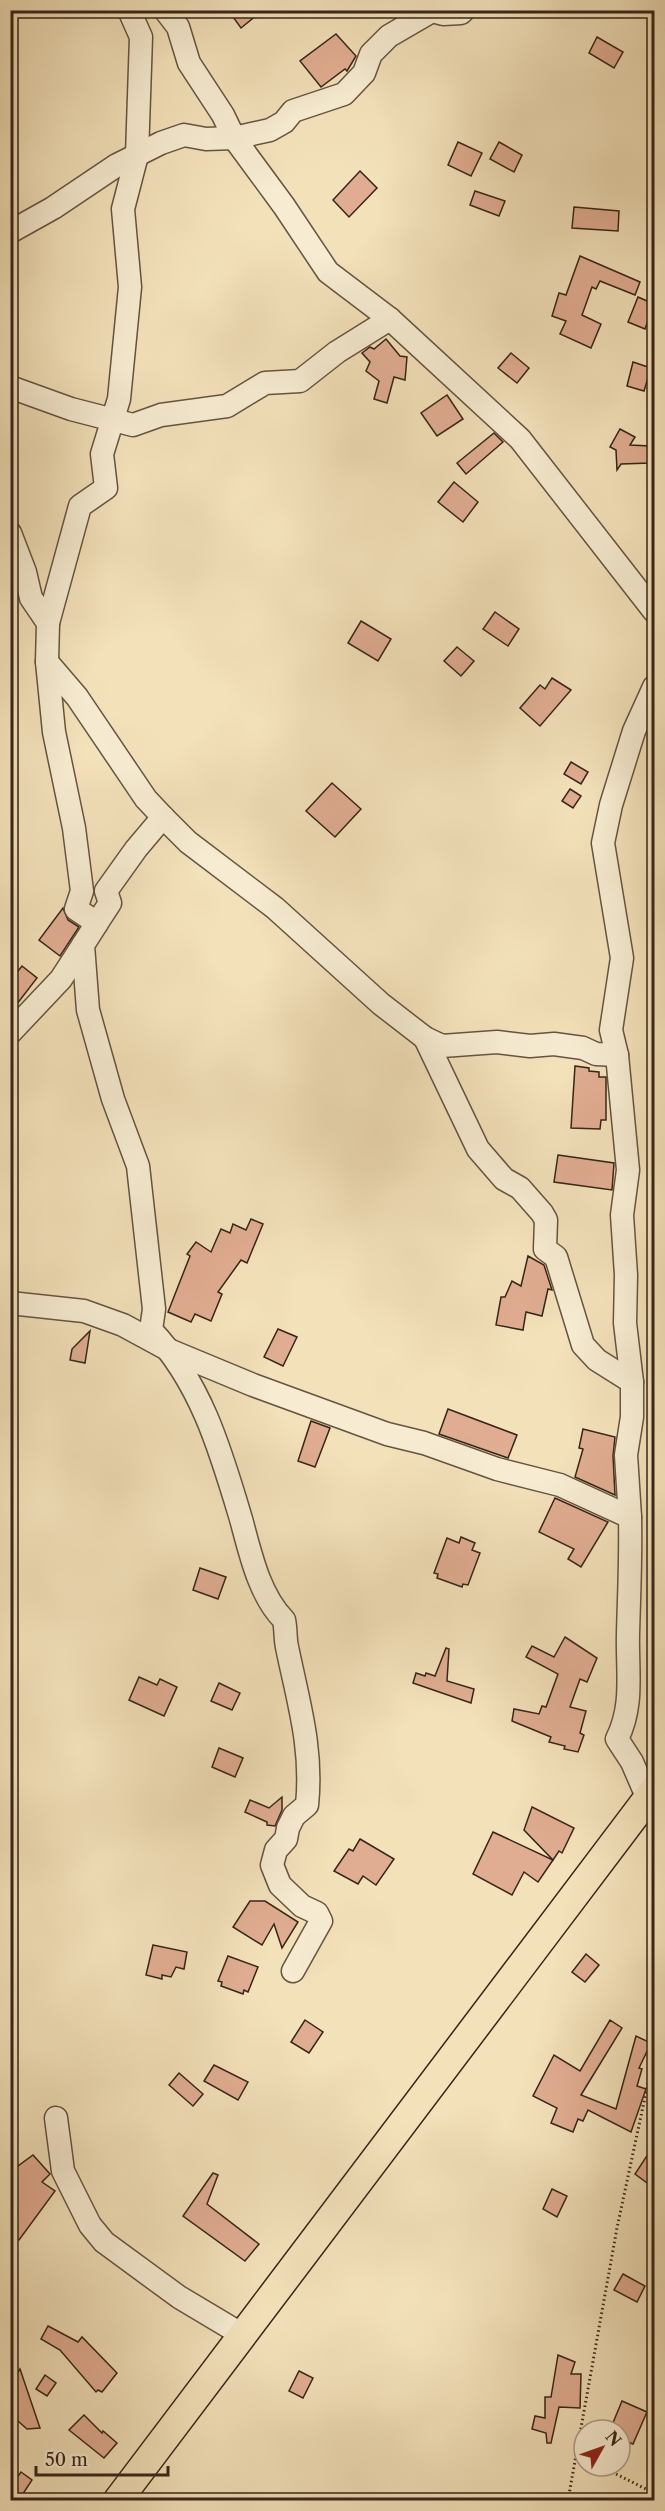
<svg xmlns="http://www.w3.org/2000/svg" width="665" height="2511" font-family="'Libre Caslon Text',serif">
  <rect width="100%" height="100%" fill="#f3e1ba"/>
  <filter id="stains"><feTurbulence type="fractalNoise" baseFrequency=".00333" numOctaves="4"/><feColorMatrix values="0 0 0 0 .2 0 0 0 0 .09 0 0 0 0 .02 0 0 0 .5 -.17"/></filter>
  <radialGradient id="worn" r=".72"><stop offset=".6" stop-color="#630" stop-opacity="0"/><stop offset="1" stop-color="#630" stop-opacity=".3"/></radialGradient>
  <g fill="#e1ad92" stroke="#362517" stroke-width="1.5">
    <path d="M228,10H263L241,28Z"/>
    <path d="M336,34L356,56L347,71L345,69L321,87L300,61Z"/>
    <path d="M597,37L623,52L614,68L589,53Z"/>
    <path d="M458,142L482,153L471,176L448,165Z"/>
    <path d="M499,142L522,155L514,172L490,159Z"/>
    <path d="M360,171L377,188L349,217L333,200Z"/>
    <path d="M475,191L505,201L499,216L470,205Z"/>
    <path d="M574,207L619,211L618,231L572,228Z"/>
    <path d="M580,256L640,282L635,295L600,281L596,289L592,287L582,315L601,324L591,348L560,334L566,321L552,316L559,293L566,295Z"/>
    <path d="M638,297L654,304L645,329L628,322Z"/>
    <path d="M386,339L400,356L407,357L405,380L394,377L387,403L374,399L379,381L366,371L370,362L362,353L370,347L374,349Z"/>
    <path d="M511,353L529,368L517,383L498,368Z"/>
    <path d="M633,362L651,368L644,391L627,386Z"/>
    <path d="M447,395L463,419L437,436L421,413Z"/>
    <path d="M620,429L635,437L630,445L650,446V463L621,464L617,470L616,450L610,447Z"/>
    <path d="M494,433L503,442L466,474L457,463Z"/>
    <path d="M454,482L478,502L463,522L438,502Z"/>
    <path d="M495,612L519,629L508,646L483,629Z"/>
    <path d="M361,621L391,639L378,661L348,643Z"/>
    <path d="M457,647L474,661L461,676L444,661Z"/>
    <path d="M552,678L571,690L540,726L520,708L540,685L545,689Z"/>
    <path d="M571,762L588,772L581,784L564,774Z"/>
    <path d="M332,783L361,809L335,837L306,811Z"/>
    <path d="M570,789L581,796L573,808L562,801Z"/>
    <path d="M63,908L68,920L79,927L60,956L39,940Z"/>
    <path d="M22,966L37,978L10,1013V981Z"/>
    <path d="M575,1066L589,1068V1071L599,1072V1077H606V1120H601L600,1129L571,1128Z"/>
    <path d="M558,1155L614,1163L612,1190L554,1182Z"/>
    <path d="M251,1219L263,1224L247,1263L241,1260L218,1292L222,1294L211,1321L195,1314L191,1322L168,1312L190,1256L187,1254L196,1242L211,1252L221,1229L230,1233L233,1224L246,1230Z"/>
    <path d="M528,1256L544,1265L552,1290L548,1289L542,1316L526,1312L523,1330L496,1325L501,1297H505L512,1281L521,1286Z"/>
    <path d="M278,1329L297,1337L283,1366L264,1357Z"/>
    <path d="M90,1331L85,1363L70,1360L72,1349Z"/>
    <path d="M448,1409L517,1435L508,1458L439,1434Z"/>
    <path d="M311,1421L330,1428L315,1467L298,1461Z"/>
    <path d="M583,1429L615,1437L613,1456L615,1495L575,1477L583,1449L579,1448Z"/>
    <path d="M555,1498L608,1522L581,1567L568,1559L574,1549L539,1532Z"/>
    <path d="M461,1537L475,1543L472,1550L480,1553L468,1585L463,1584L462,1587L437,1578L438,1574L434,1573L447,1538L459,1543Z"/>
    <path d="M200,1568L226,1577L218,1599L193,1590Z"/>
    <path d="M565,1637L597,1658L587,1682L580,1679L570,1707L586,1711L580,1733L584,1735L578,1752L564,1749L565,1746L549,1742L551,1737L512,1721L514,1709L539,1714L542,1706L546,1707L558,1674L526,1657L532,1646L554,1657Z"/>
    <path d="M446,1648L449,1649L447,1681L474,1689L471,1703L413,1683L416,1673L425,1676L426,1673L435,1676Z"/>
    <path d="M139,1677L157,1685L160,1679L177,1687L164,1716L129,1700Z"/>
    <path d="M219,1683L240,1693L232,1710L211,1701Z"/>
    <path d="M219,1748L243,1758L235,1777L212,1767Z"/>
    <path d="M282,1797V1810L275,1826L267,1825V1822L245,1812L250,1800L269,1808Z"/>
    <path d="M532,1807L574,1828L562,1853L559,1851L553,1860L524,1830Z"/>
    <path d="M493,1832L553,1860L538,1882L524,1872L512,1895L473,1874Z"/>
    <path d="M360,1839L394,1859L376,1885L363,1876L358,1884L334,1871L349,1849L353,1851Z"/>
    <path d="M250,1901H265L298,1922L282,1948L274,1924L262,1945L233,1927Z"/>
    <path d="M153,1945L187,1952L184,1969L176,1967L171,1977L162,1975V1979L146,1975Z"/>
    <path d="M586,1954L599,1965L585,1982L572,1972Z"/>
    <path d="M228,1956L258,1967L248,1992L244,1990L243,1994L221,1986L222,1982L218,1981Z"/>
    <path d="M305,2020L323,2032L309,2053L291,2042Z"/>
    <path d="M610,2020L622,2028L581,2095L616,2109L636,2036L651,2043L639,2068L642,2069L637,2086L646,2089L631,2132L588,2110L583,2121L578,2119L573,2132L551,2123L557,2108L533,2096L554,2055L580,2071Z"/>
    <path d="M214,2065L248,2082L238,2100L204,2081Z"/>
    <path d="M179,2073L203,2094L193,2106L169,2085Z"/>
    <path d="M654,2145V2188L635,2174Z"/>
    <path d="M33,2155L50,2174L42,2182L55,2191L19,2240L10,2234V2172Z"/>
    <path d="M213,2173L218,2175L207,2204L259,2244L245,2261L183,2216Z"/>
    <path d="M552,2189L567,2196L557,2217L543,2209Z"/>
    <path d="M623,2274L645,2286L637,2302L614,2290Z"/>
    <path d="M48,2326L78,2342L82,2337L117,2373L102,2392L98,2390L96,2392L60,2350L41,2339Z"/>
    <path d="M558,2355L575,2362L571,2374H581L580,2408L559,2407L551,2443H547L546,2433L532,2429L535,2416L545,2418V2397H551Z"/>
    <path d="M20,2369L40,2428L27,2429L10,2414V2384Z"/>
    <path d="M299,2371L313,2378L303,2398L289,2391Z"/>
    <path d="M45,2375L56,2383L47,2396L36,2389Z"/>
    <path d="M622,2401L647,2412L633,2444L620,2439V2430H610Z"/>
    <path d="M84,2415L102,2433L103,2431L117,2443L104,2458L69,2430Z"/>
    <path d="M21,2472L32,2480L19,2500H10V2487Z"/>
  </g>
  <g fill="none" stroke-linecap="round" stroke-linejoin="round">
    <defs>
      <g id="minor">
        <path d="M165,10L178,27L189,63L223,115L234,138L284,206L328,272L390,319L520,439L654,611"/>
        <path d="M10,232L53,208L117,165L161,143L184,135L206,139L234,138L270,130L284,122L293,111L344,94L364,73L371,54L389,36L432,11L443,14L461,13L464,10"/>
        <path d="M10,387L71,409L133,425L161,415L227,406L265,383L300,381L337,352L390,319"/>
        <path d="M10,533L25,572L31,598L48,623L47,662L54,732L74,828L82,891L76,909L97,923L83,945L88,1010L113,1099L138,1166L154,1309L151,1330C201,1382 221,1452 241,1519C250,1552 259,1595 284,1620C286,1629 285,1638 287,1647C298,1701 313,1748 307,1805L294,1816L288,1828L286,1839L276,1850L272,1865L280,1885L302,1906L317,1913L321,1921L293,1971"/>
        <path d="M48,623L80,506L106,488L102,454L119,399L130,287L123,209L137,155L141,37L129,10"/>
        <path d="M47,662L77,697L146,799L163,817L188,842L275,908L381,1004L425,1038L442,1046L497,1042L530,1046L554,1044L583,1048L596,1054L617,1055"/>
        <path d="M97,923L110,903L106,891L136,849L163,817"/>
        <path d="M10,1033L61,979L83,945"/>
        <path d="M425,1038L478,1149L504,1179L520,1188L542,1213L546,1220L545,1249L556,1257L583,1345L597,1360L632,1382"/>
        <path d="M10,1303L84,1311L123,1325L171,1351L253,1385L387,1434L424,1443L497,1469L560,1485L630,1517C631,1557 629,1595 628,1634C627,1671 634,1705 617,1739L632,1762L648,1799"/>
        <path d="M630,1517L626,1455L632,1417V1382L625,1323L626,1275L622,1215L628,1170L617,1055L611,1030L622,958L603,843L611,805L634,731L654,687"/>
        <path d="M56,2118L63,2171L90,2225L104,2242L179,2297L241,2334"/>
      </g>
      <path id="major" d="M118,2500L654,1790"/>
    </defs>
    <use href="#minor" stroke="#655440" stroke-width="25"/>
    <use href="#major" stroke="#362517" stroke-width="31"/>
    <g stroke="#362517" stroke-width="3" stroke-dasharray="1.5 3" stroke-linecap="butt">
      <path d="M575,2454L584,2458"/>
      <path d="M600,2466L654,2493"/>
      <path d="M568,2500L617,2228L654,2055"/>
    </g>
    <use href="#minor" stroke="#f7ecd2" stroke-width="22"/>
    <use href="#major" stroke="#f3e1ba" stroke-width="28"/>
  </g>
  <rect width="665" height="2511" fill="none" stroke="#f3e1ba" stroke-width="36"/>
  <rect x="12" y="12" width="641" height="2487" fill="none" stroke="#362517" stroke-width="3"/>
  <rect x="18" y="18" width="629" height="2475" fill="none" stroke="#362517" stroke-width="1.5"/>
  <g transform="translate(602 2448) rotate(50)"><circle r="28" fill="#f7ecd2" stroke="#aa9c87" stroke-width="1.5"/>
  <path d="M0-4.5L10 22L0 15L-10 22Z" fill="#8f2418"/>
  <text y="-9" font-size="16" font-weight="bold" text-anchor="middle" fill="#362517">N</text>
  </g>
  <path d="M36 2466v9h132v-9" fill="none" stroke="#362517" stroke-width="3"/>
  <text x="45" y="2466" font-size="18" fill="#362517" stroke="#f7ecd2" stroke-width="4.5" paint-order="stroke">50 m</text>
  <rect width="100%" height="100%" filter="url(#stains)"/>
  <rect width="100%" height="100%" fill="url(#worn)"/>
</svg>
